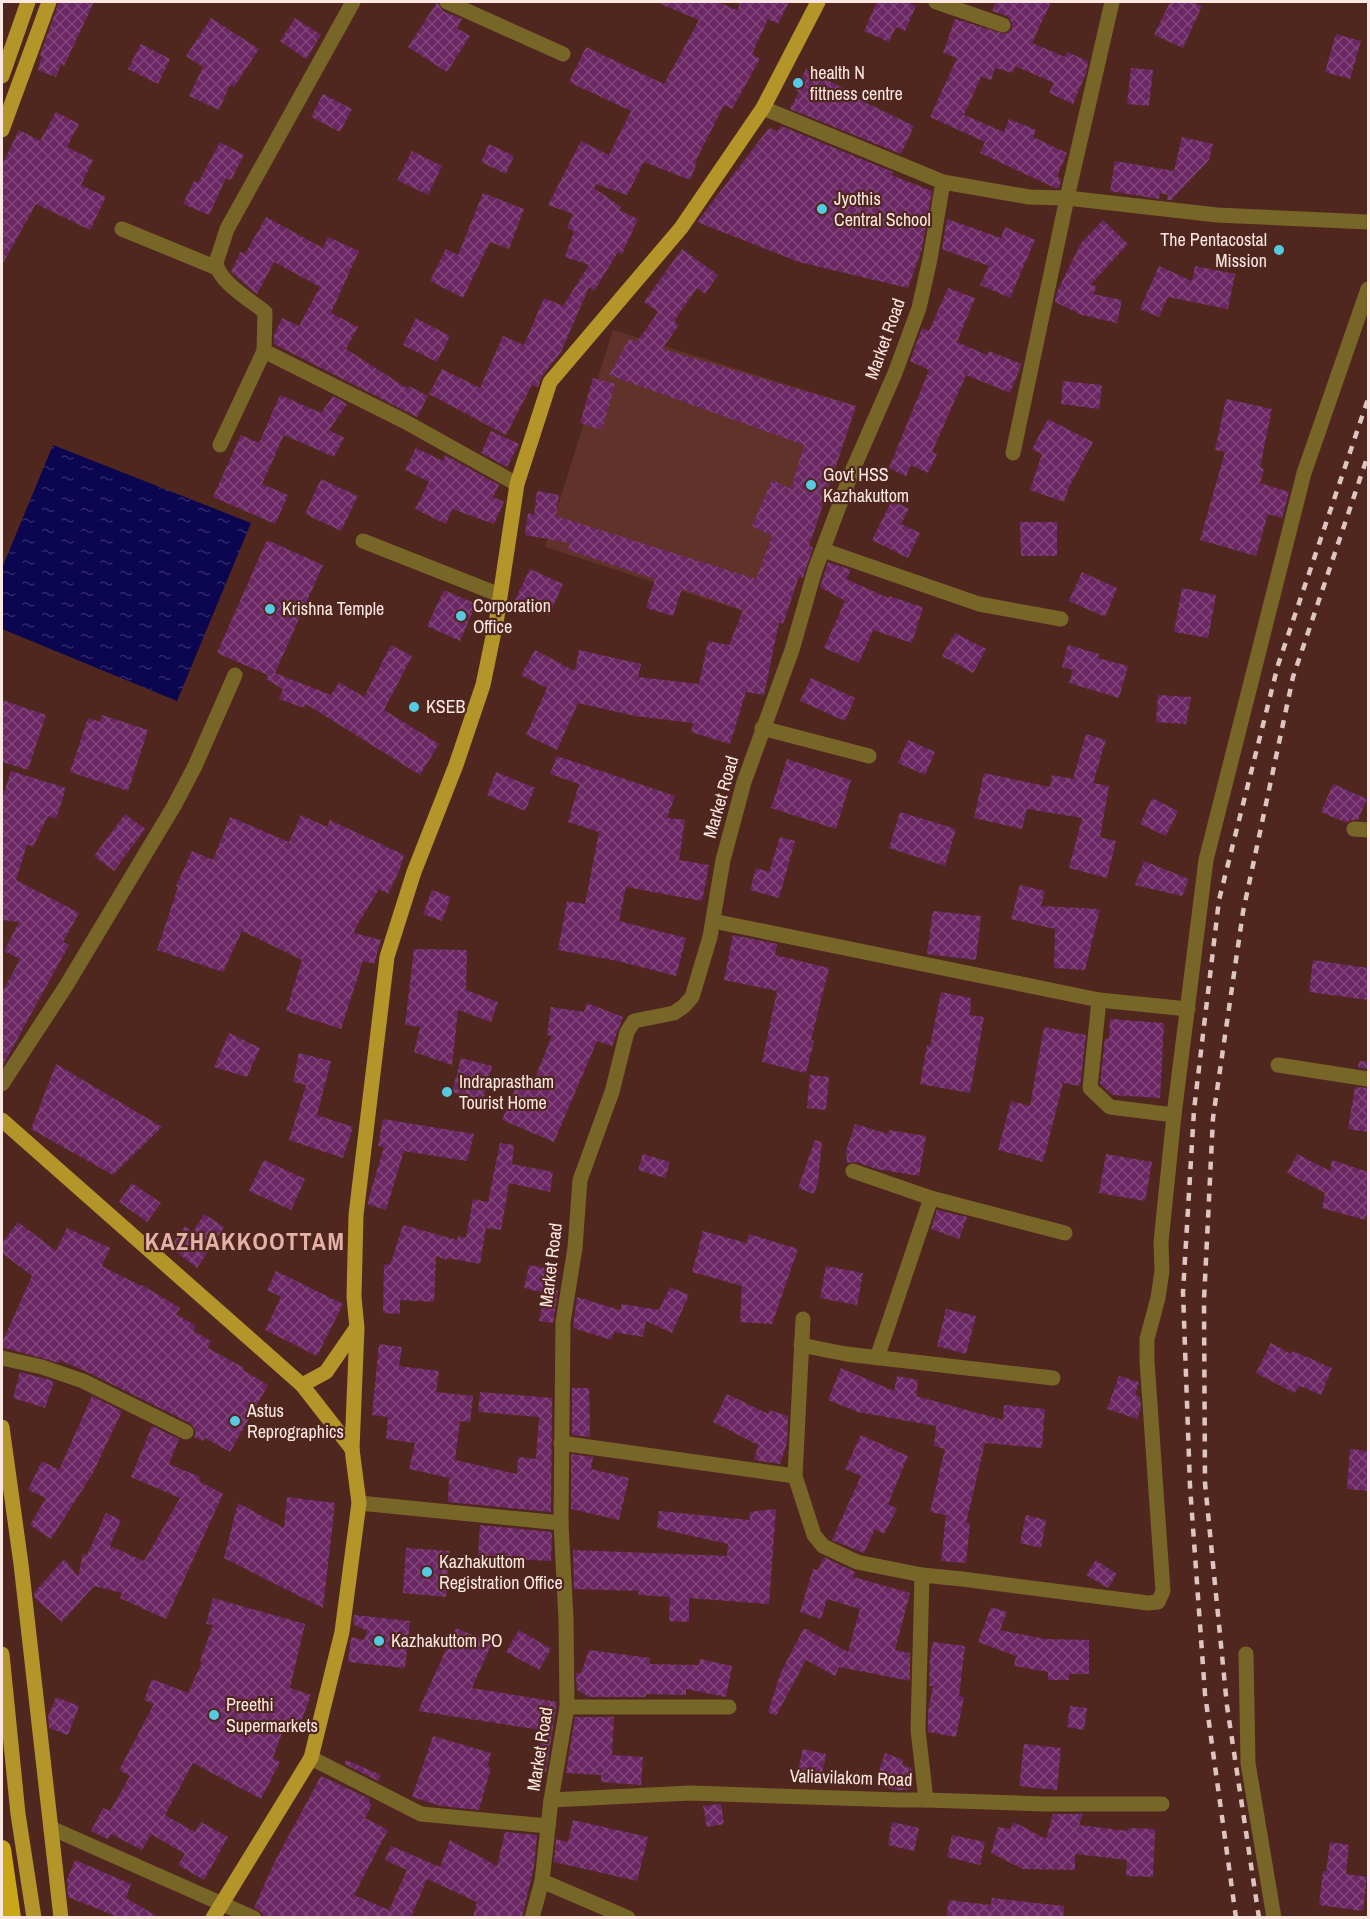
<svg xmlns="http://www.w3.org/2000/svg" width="1370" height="1919" font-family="'Archivo Narrow',sans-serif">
  <defs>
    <pattern id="water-ripples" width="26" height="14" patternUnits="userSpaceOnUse" patternTransform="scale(1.5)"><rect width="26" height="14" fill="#0c0550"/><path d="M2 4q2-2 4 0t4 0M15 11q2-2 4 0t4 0" fill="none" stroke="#302969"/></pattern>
    <pattern id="building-cross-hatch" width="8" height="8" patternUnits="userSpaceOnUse" patternTransform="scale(1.5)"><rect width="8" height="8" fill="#6b2763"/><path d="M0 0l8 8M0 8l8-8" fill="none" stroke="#814679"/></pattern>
  </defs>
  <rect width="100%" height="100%" fill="#4f271f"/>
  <path fill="#603229" d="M613,330L856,406L783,624L545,547Z"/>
  <path fill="url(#water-ripples)" d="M53,445L251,523L177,701L2,629V568Z"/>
  <g fill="url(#building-cross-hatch)">
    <path d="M59,2H94L64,66L61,64L56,77L38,70L42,56L40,55Z"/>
    <path d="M437,2L443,11L462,19L457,28L470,36L447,72L408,47Z"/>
    <path d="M656,2H718L737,10L740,4L735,2H789L778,24L768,19L752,54L760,59L732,109L724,105L695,162L697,163L690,180L644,162L627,195L596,184L594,188L621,207L619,210L638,219L622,254L618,252L594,291L589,287L561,352L542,376L538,387L532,385L506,435L429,394L442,369L480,388L503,336L524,345L544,298L563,306L589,265L565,257L574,231L567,228L573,214L548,205L581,141L609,155L631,111L569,82L586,47L664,84L699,20Z"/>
    <path d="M877,2H907L916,6L905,31L896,27L889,42L864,31Z"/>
    <path d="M996,2H1051L1032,43L1065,57L1067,52L1088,61L1086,73L1073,104L1049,93L1054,83L1015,66L1013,73L995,68L991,80L981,77L964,115L1004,132L1009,119L1036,130L1033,137L1067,153L1057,176L1061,180L1059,188H1055L980,153L985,142L930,117L957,58L943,53L955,19L1005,34L1012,29V23L1007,16L992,11Z"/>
    <path d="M1170,2H1192L1202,6L1183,48L1154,35Z"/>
    <path d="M211,18L259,49L234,87L230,85L219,110L189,96L203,67L186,56Z"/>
    <path d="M295,18L321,35L306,59L280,41Z"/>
    <path d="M1336,34L1361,41L1350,79L1325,72Z"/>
    <path d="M141,44L170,59L158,84L128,69Z"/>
    <path d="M1131,68L1153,70L1149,106L1127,104Z"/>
    <path d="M806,69L845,89L844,92L914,126L901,154L790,109L799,92L796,90Z"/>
    <path d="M323,94L352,109L340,132L311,117Z"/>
    <path d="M56,112L79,124L67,147L93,160L81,185L106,197L90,230L36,204L2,265V165L19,130L40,141Z"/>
    <path d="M781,126L893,172L891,175L932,191L922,249L908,288L799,262L697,222L769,128L778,131Z"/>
    <path d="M1182,137L1213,144L1209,160L1171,200H1167L1168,195L1160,193L1159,199L1110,191L1115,161L1174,171Z"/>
    <path d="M220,142L244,155L231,180L226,178L209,215L183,204L194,181L198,183Z"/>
    <path d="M489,144L514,156L506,174L481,162Z"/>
    <path d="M412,151L442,166L428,195L397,180Z"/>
    <path d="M483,193L524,209L509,249L490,242L463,298L430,281L446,249L458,255Z"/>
    <path d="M266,217L323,248L328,237L359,251L331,313L358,327L346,349L408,389L409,386L428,396L417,417L274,344V335L282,318L299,326L320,287L274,262L257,294L231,272L240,252L245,254Z"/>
    <path d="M947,219L1001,238L1005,227L1035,240L1010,298L980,285L989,266L942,249Z"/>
    <path d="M1103,220L1128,244L1091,284L1097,287L1093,294L1122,300L1117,323L1082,315L1055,302L1057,292L1081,243Z"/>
    <path d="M682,249L718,275L705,294L697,288L674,321L679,325L662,349L856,406L809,546L813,548L803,578L799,576L783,624L779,622L764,695L746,692L730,744L691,732L693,723L635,716L578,703L557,750L526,735L547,688L521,675L535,650L575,671L579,650L641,664L638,677L699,684L708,641L729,645L743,610L682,589L673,616L646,608L655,579L568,550L570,543L525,535L528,513L534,515L537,491L559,495L556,516L756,579L772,536L752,526L772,480L791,489L804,445L609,375L629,339L637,342L658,312L644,302Z"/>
    <path d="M1159,266L1192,281L1195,266L1235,274L1228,309L1168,297L1159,317L1140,309Z"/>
    <path d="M948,288L975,298L957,342L987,355L989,351L1022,364L1021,366L1010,393L966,375L932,452L937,454L928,473L911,465L906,476L889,468L929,370L910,361L922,328L929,331Z"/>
    <path d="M416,318L450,336L437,362L403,345Z"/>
    <path d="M593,378L615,384L602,430L580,423Z"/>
    <path d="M1063,381L1102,385L1099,409L1061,404Z"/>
    <path d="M280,395L321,413L333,396L347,404L329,430L344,438L334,457L284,435L262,484L288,495L275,524L213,497L241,435L259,443Z"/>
    <path d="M1226,399L1272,409L1260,467L1264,469L1260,483L1289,492L1282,518L1268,514L1256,556L1200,540L1225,452L1215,450Z"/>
    <path d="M1048,419L1093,442L1069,487L1064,502L1030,490L1042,454L1032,449Z"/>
    <path d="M491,431L519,444L507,467L481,453Z"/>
    <path d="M416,448L443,461L445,455L499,485L493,497L504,502L494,524L452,509L446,524L415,509L429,482L405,470Z"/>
    <path d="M321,479L358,496L341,531L305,514Z"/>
    <path d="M892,500L909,509L901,524L920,533L908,558L872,540Z"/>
    <path d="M1020,522H1057V556H1021Z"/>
    <path d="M267,540L323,565L275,673L331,695L339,682L364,697L391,645L412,656L384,710L439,744L420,775L306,704L304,708L279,699L283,689L266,679L268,675L217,653Z"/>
    <path d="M828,562L851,570L846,579L888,598L889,596L923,607L912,643L873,630L859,663L824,648L845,601L820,587Z"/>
    <path d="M530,569L563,584L549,615L515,600Z"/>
    <path d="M1082,572L1117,588L1105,617L1069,601Z"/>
    <path d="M1182,588L1216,595L1208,638L1174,632Z"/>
    <path d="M444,590L476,604L460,641L427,626Z"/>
    <path d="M955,633L986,649L973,673L942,656Z"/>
    <path d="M1068,645L1099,654L1098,658L1128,666L1119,698L1069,683L1073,670L1062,667Z"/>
    <path d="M811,678L855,698L845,721L800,701Z"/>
    <path d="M1158,695L1191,697L1186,724L1156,722Z"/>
    <path d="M2,700L46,715L28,770L2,762Z"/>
    <path d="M102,715L148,730L128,791L70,772L88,718L100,722Z"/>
    <path d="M1086,734L1106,740L1093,783L1109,786L1100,837L1116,841L1107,878L1069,868L1082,818L1027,809L1022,829L974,818L984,773L1050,787L1052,775L1073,779Z"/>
    <path d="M908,740L935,752L925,775L898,763Z"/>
    <path d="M557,756L675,796L667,818L685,820L679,860L709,865L702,901L626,887L619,921L686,938L676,976L618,961L558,950L567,901L585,904L599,832L568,822L579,784L550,774Z"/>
    <path d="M787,759L851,780L836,829L771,808Z"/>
    <path d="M11,771L66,788L56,819L48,816L33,847L27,844L16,880L79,913L63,942L69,945L2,1067V993L20,959L4,951L19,922L2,920V799Z"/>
    <path d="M496,772L535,788L525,811L487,795Z"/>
    <path d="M1333,784L1367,799L1358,820H1350L1347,823L1321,812Z"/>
    <path d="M1152,798L1178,811L1166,836L1140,824Z"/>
    <path d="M900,812L956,829L945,866L889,848Z"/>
    <path d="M125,814L145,829L114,871L94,856Z"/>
    <path d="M301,815L327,827L330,820L404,855L400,869L388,894L379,889L355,929L354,933L381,940L374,964L363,961L341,1029L286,1011L302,960L242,931L223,972L157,950L178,887L176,886L192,851L213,860L230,817L289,842Z"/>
    <path d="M780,837L795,841L779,898L750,890L756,868L769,872Z"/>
    <path d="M1144,861L1189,879L1182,896L1135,885Z"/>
    <path d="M1020,885L1045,891L1041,906L1100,909L1085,970L1054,968L1055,929L1011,919Z"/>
    <path d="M432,890L451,897L442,921L423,914Z"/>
    <path d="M933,911L981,916L976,960L927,954Z"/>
    <path d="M733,935L777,944L775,955L829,968L811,1040L814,1041L806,1073L762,1062L777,991L724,980Z"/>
    <path d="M414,949L467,950L466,990L498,1002L491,1022L458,1010L452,1065L414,1052L420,1027L405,1025Z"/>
    <path d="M1313,960L1368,968V1000L1309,992Z"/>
    <path d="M941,992L971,998L970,1015L984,1017L970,1093L920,1084L927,1045L930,1046Z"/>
    <path d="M587,1003L623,1017L612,1046L597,1041L554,1142L502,1120L520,1078L533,1083L552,1036L547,1035L551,1007L584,1012Z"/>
    <path d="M1110,1019L1164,1023L1160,1098L1112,1095L1100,1084L1105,1038L1109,1039Z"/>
    <path d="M1044,1027L1086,1035L1080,1086L1063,1083L1043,1162L998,1150L1011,1101L1030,1106Z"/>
    <path d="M229,1033L260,1048L247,1077L214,1067Z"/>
    <path d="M299,1053L331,1061L317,1115L353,1127L343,1158L289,1140L306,1085L293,1082Z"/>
    <path d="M461,1058L492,1066L483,1100L452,1092Z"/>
    <path d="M1359,1061L1368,1062V1069L1358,1068Z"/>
    <path d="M56,1064L162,1127L113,1175L31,1129Z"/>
    <path d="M810,1075L829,1077L826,1110L807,1108Z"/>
    <path d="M1355,1087L1368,1088V1132L1348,1129Z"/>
    <path d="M383,1119L474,1134L467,1161L404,1151L386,1210L367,1204L384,1147L378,1146Z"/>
    <path d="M855,1124L888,1134L889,1130L926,1136L919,1176L877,1169L856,1162L846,1163L847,1155L845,1154Z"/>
    <path d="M815,1140L822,1142L818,1182L814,1194L798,1188Z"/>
    <path d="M500,1143L514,1145L512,1164L553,1172L550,1192L509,1183L501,1230L486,1228L480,1264L447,1258V1260L436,1256L434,1302L400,1300V1314L383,1313L384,1264L390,1265L403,1225L457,1240L458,1236L466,1238L473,1199L488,1202Z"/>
    <path d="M643,1154L670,1162L665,1178L638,1170Z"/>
    <path d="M1106,1154L1152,1162L1145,1201L1099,1193Z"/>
    <path d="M1297,1154L1330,1171L1332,1160L1368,1172V1209L1365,1220L1322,1208L1325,1193L1287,1173Z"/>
    <path d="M264,1160L305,1179L291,1210L249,1191Z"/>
    <path d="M132,1183L161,1203L147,1222L119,1202Z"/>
    <path d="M937,1210L967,1217L959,1239L931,1229Z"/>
    <path d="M204,1214L224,1227L197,1268L170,1247L185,1226L193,1232Z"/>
    <path d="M18,1222L56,1251L67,1228L110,1248L102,1266L141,1286L142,1285L180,1308L176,1314L196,1326L193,1331L211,1341L208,1348L244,1368L243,1370L268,1385L230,1452L205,1438L203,1441L194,1437L196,1431L190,1423L87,1372L60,1360L59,1363L2,1347V1343L32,1276L2,1253V1243Z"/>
    <path d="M703,1231L747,1243L749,1234L798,1249L772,1324L740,1322L742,1286L692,1272Z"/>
    <path d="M529,1265L559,1271L555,1289L558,1291L553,1323L539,1321L545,1293L524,1288Z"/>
    <path d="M826,1266L863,1273L857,1305L820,1298Z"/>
    <path d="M276,1271L343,1304L317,1356L265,1330L281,1297L267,1290Z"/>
    <path d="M670,1287L689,1295L672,1333L646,1321L643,1337L614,1332L611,1340L573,1328L577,1297L626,1312L620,1310L622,1304L659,1310Z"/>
    <path d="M946,1309L976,1316L966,1354L937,1346Z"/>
    <path d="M1271,1343L1291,1354L1293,1351L1332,1368L1321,1395L1300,1386L1294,1393L1256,1373Z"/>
    <path d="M379,1344L402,1347L399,1366L439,1371L436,1392L473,1396L470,1422L460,1421L455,1460L517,1474L518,1457L536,1459L539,1417L478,1412L480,1392L552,1398L551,1512L448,1502L449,1478L409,1469L415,1443L386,1439L388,1417L372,1415Z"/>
    <path d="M841,1368L894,1391L897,1376L918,1380L916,1396L1003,1420L1004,1405L1045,1409L1042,1448L985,1443L966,1523H970L966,1563L941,1561L946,1515L930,1512L945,1449L934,1446L936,1426L858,1412L828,1400Z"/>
    <path d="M20,1372L54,1381L45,1408L13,1398Z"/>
    <path d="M1119,1376L1139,1382L1135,1395L1140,1397L1141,1408L1137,1419L1107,1409Z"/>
    <path d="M572,1388H589L590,1437L572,1435Z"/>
    <path d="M727,1394L768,1414L769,1410L788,1416L787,1443L780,1464L754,1460L758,1445L713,1422Z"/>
    <path d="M92,1396L122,1411L93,1473L51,1539L30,1525L46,1498L28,1490L42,1461L59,1470Z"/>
    <path d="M152,1426L179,1439L169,1464L200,1477L199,1481L223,1494L166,1619L120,1598L122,1593L94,1586L62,1622L35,1598L34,1593L64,1559L78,1576L83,1554L87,1555L106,1513L121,1520L110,1546L144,1561L180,1498L131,1477Z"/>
    <path d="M861,1435L908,1456L888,1504L897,1509L884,1534L875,1529L864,1553L832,1540L861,1476L845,1469Z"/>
    <path d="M1350,1449L1368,1451V1491L1347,1489Z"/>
    <path d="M571,1454L593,1457L591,1469L629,1478L619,1520L571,1509Z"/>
    <path d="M287,1497L335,1503L323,1608L224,1558L238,1503L284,1528Z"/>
    <path d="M776,1509L769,1604L689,1598V1622L669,1621L670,1597L638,1595L639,1591L574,1589L573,1550L727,1556L728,1544L657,1528L659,1511L750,1520L749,1512Z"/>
    <path d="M1026,1515L1046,1520L1041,1548L1020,1543Z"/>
    <path d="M480,1525L552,1532L551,1561L478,1557Z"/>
    <path d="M406,1548L450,1551L446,1597L403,1593Z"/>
    <path d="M824,1557L855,1572L853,1577L910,1593L895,1650L910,1653V1681L839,1667L835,1676L806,1660L776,1716L768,1712L781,1672L804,1628L848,1652L860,1609L827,1599L821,1619L800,1612L813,1569L818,1570Z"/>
    <path d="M1096,1560L1117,1574L1108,1588L1086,1575Z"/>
    <path d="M213,1598L305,1624L290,1688L311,1695L298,1730L285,1725L273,1758L280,1762L261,1799L193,1763L165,1815L195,1832L201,1822L228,1837L204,1880L178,1865L185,1854L151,1834L142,1850L111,1834L108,1839L91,1831L103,1808L110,1811L130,1776L119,1770L154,1704L144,1700L152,1679L188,1693L202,1662L200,1661L213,1625L206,1624Z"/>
    <path d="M991,1607L1007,1612L1000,1630L1045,1639L1089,1640V1674H1069V1680H1048V1672L1014,1666L1016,1656L978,1642Z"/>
    <path d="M354,1615L410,1621L405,1668L348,1662L351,1637L364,1640L367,1631L353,1624Z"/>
    <path d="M456,1628L492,1643L472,1688L557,1702L546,1772L536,1771L541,1730L418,1711Z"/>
    <path d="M519,1630L551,1649L539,1670L506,1652Z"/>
    <path d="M933,1642L965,1646L959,1696L964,1697L956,1737L928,1732V1712L933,1686H929L930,1657Z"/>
    <path d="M589,1650L650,1658V1664L699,1665L700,1659L732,1666L726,1697L686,1689V1695L646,1694V1697H589L577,1690L576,1673H581Z"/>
    <path d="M56,1697L79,1706L68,1735L49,1728L48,1717Z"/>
    <path d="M1070,1706L1087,1708L1084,1730L1067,1727Z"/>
    <path d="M575,1717H614L612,1755L643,1757L641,1785L601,1782V1775L566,1773Z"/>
    <path d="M433,1736L491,1753L487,1767L491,1768L479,1810L441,1806L412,1797Z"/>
    <path d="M1024,1744L1061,1748L1057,1790L1019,1786Z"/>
    <path d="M803,1749L826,1754L820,1783L796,1778Z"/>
    <path d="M885,1753L903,1760L902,1764L913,1770V1776L908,1790H895L875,1783Z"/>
    <path d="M346,1760L381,1775L378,1781L345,1764Z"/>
    <path d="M321,1776L370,1799L369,1803L372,1805L365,1818L388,1830L354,1895L389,1910L407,1870L385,1860L391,1846L440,1867L450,1840L497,1866L505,1832L537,1835L534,1867L522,1917H473L477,1902L427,1879L411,1917H264L261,1912L254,1908L274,1863Z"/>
    <path d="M721,1804L724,1824L707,1827L703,1806Z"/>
    <path d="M1053,1814H1083L1079,1825L1128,1831V1828L1155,1829L1153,1877L1126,1876L1127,1860L1075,1854V1870L1023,1869L991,1853L998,1827L1010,1829L1014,1822L1046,1839Z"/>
    <path d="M573,1820L648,1837L637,1881L554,1862L556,1839L568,1842Z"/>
    <path d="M892,1822L919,1828L914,1851L888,1845Z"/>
    <path d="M952,1835L985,1842L980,1865L947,1857Z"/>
    <path d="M1330,1842L1349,1845L1346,1874L1367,1877L1363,1911L1319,1905L1323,1871L1326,1872Z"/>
    <path d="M75,1860L131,1884L126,1898L158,1917H118L68,1897L67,1880Z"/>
    <path d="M992,1898L1064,1906L1063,1917H946L949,1900L991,1905Z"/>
  </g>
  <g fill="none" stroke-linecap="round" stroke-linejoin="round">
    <g stroke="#786528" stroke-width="15">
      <path d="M353,2L227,229L216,263C219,282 250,300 265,312L264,351L404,421L517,484"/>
      <path d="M447,2L563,54"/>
      <path d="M936,2L1003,25"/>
      <path d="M763,108L943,182L1029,197L1067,198L1217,215L1368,222"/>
      <path d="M122,229L217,268"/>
      <path d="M220,445L264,351"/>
      <path d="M1013,453L1067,198L1112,2"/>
      <path d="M363,541L500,595"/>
      <path d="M823,550L979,604L1061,619"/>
      <path d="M762,728L869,756"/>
      <path d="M1354,829L1368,830"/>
      <path d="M713,921L1099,1000L1188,1009"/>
      <path d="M1099,1000L1090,1088L1110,1107L1174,1115"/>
      <path d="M1278,1065L1368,1079"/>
      <path d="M2,1084L66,986L174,806L195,766L235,675"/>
      <path d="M853,1171L931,1198L1065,1233"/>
      <path d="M803,1319L795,1476L814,1535L823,1546L857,1562L922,1575L962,1579L1148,1603L1158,1602L1163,1591L1147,1361V1339L1158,1298L1162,1271L1161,1242L1174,1115L1206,860L1304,473L1368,289"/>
      <path d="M801,1345L846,1354L1053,1378"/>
      <path d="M2,1358L42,1367L83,1381L186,1432"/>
      <path d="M877,1358L931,1198"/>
      <path d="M561,1443L795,1476"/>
      <path d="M359,1503L561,1523"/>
      <path d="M1246,1654L1248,1763L1274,1918"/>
      <path d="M567,1707H729"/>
      <path d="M311,1758L421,1814L548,1826"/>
      <path d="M551,1800L690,1793L900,1800H926L918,1730L922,1575"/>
      <path d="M926,1800L1044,1804H1162"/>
      <path d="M51,1828L254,1918"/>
      <path d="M542,1881L628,1918"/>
      <path d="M532,1918L542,1881L551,1800L567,1707L566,1619L561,1523L563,1322L575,1248L580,1180L612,1092L627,1032L634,1021L674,1013L684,1006L692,997L710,937L723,860L744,782L792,650L815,570L853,469L895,373L919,308L930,259L943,182"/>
    </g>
    <g stroke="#b39529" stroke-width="15">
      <path d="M2,76L28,2"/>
      <path d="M2,130L49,2"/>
      <path d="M2,1120L302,1385L352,1449"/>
      <path d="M302,1385L326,1372L355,1330"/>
      <path d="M2,1427L21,1564L61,1918"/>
      <path d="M2,1654L18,1814L34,1918"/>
      <path d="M213,1918L311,1758L342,1632L359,1503L352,1449L357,1328L354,1297L356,1215L387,957L414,872L456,765L483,685L497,617L517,484L550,382L681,228L763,108L818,2"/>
    </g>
    <path stroke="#cca715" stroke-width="18" d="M2,1849L12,1918"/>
    <g stroke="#dec6c0" stroke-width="4.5" stroke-dasharray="8 8" stroke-linecap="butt">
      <path d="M1236,1918L1205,1694L1190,1486L1183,1292L1194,1110L1219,900L1278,665L1368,399"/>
      <path d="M1259,1918L1227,1706L1205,1483L1204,1300L1213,1118L1243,912L1293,677L1368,455"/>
    </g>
  </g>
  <g fill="#55cae0" stroke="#4f271f" stroke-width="2">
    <circle cx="798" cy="83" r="6"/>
    <circle cx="822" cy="209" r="6"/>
    <circle cx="1279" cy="250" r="6"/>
    <circle cx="811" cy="485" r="6"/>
    <circle cx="270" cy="609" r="6"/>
    <circle cx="461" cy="616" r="6"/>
    <circle cx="414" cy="707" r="6"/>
    <circle cx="447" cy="1092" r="6"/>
    <circle cx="235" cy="1421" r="6"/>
    <circle cx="427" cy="1572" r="6"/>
    <circle cx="379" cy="1641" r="6"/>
    <circle cx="214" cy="1715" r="6"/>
  </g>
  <g text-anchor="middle" stroke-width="4.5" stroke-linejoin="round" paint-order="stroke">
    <g font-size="18" fill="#fce7e2" stroke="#4f271f" text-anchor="start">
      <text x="810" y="79">health N<tspan x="810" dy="21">fittness centre</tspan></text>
      <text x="834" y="205">Jyothis<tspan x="834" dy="21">Central School</tspan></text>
      <text x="1267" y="246" text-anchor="end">The Pentacostal<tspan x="1267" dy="21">Mission</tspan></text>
      <text x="823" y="481">Govt HSS<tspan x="823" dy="21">Kazhakuttom</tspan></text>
      <text x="473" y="612">Corporation<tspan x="473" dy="21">Office</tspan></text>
      <text x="282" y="615">Krishna Temple</text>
      <text x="426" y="713">KSEB</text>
      <text x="459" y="1088">Indraprastham<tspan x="459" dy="21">Tourist Home</tspan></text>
      <text x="247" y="1417">Astus<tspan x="247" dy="21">Reprographics</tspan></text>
      <text x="439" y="1568">Kazhakuttom<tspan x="439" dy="21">Registration Office</tspan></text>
      <text x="391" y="1647">Kazhakuttom PO</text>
      <text x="226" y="1711">Preethi<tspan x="226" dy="21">Supermarkets</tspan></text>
    </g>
    <g font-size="18" fill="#fce7e2" stroke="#4f271f">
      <text transform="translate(885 339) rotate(-70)" y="6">Market Road</text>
      <text transform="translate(721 797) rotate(-74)" y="6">Market Road</text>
      <text transform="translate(551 1265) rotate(-83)" y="6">Market Road</text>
      <text transform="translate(540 1749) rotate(-81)" y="6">Market Road</text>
      <text transform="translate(851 1778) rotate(2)" y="6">Valiavilakom Road</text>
    </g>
    <g font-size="24" font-weight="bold" letter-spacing="1.5" fill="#e4b2a7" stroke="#4f271f">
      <text x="245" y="1250">KAZHAKKOOTTAM</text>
    </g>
  </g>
  <rect width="1370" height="1919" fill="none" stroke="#fce7e2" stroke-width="6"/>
</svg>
